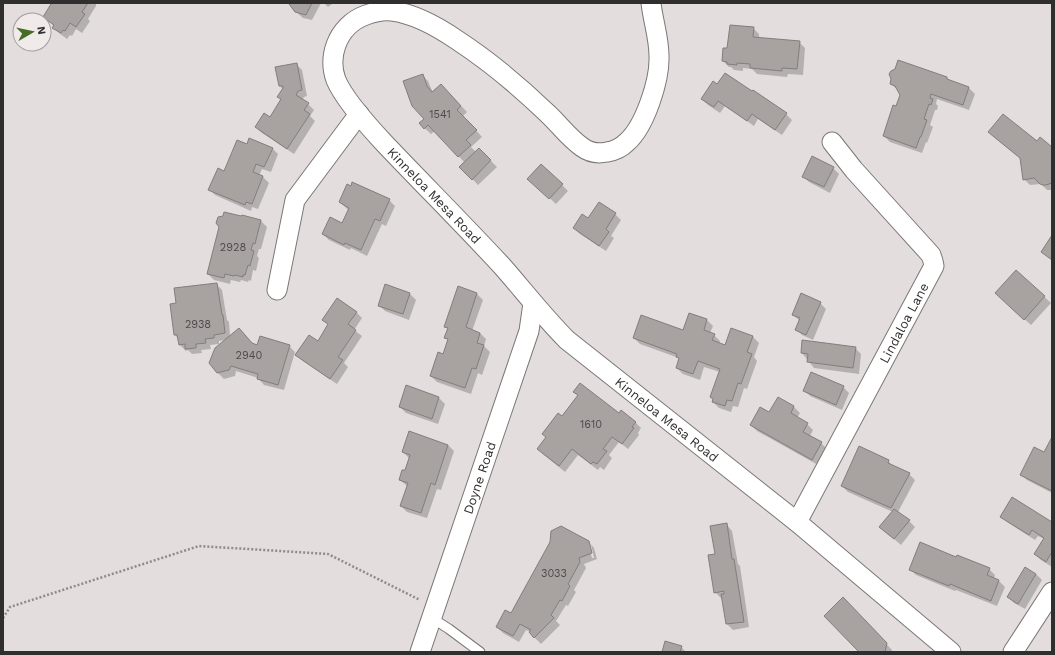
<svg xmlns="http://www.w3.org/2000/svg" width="1055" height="655" font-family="'Work Sans',sans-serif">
  <rect width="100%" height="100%" fill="#e3dddd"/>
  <g fill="#0003">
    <path d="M51,3H96V6L88,19L90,21L82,33L76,29L72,36L70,35L67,39L59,33L53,27L54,26L44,17L52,4Z"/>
    <path d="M291,3H321L312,20L303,18L296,12Z"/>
    <path d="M324,3H331L332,4L328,7Z"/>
    <path d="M753,28L759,34V38L799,42L805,48L803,75L788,74L787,77L757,74L752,69L743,68V71L734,70L731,67H729L723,61L728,49Z"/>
    <path d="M296,64L302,70L307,96L304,97L302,100L308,104L314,110L310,116L315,121L294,154L262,133L256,127L270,118L281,100L279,97L283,90L280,86Z"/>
    <path d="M422,75L428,81L433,93L441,85L467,112L463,116L482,137L471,147L476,152L479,149L497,167L478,185L461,167L465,163L435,131L431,134L420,124L425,119Z"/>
    <path d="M947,78L951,82L969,88L975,94L969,110L937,99L936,104L938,106L937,110H935L930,125L933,127L927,143L926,142L922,153L890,142L884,136L897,107L901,95L898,90L891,84Z"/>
    <path d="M713,83L786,114L792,120L782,135L758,119L754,126L725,106L720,113L708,105L702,99Z"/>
    <path d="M990,132L1037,142L1052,148V190H1047L1041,184L1030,185L1024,179L1022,159L995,138Z"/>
    <path d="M247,145L272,148L278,154L271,172L262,169L259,176L263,177L269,183L258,209L252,207L251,211L215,195L209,189Z"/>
    <path d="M833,168L839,174L830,193L809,182L803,176Z"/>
    <path d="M535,185H562L568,191L556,204Z"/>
    <path d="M389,200L395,206L386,226L382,224L367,256L351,248L350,250L329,240L323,234L343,224L349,210L346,208L340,202Z"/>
    <path d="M615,214L621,220L611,236L614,238L606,251L580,234L574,228L588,219Z"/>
    <path d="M261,221L267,227L261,249H259L257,256L259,258L256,271L253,270L251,281L249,280L248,282L241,280L240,282L231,280L230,284L214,280L208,274Z"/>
    <path d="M1016,271L1051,303L1031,325L1002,299Z"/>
    <path d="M216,284L222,290L227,320L229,322L230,336L239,329L253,345L258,346H289L295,352L284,390L264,385L258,378L236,371L235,376L224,379L218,373L226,340L219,341V344L210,345L211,349L201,350L202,353L192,354L188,350L186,351L180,345L179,339L175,335L177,304Z"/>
    <path d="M386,285L410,294L416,300L409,320L385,311L379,305Z"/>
    <path d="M458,287L477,294L483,300L472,331L480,333L486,339L484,346L490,352L482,375L478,373L471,394L437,382L431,376L444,355L449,341L445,337L448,329L445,326Z"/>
    <path d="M820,303L826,309L813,340L802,335L796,329L800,321L793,315Z"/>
    <path d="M356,312L362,318L354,330L362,336L344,363L348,367L337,384L303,361L297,355L318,342L329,325L324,320Z"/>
    <path d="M689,314L707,320L713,326L710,333L714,335L720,341L719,344L726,346L732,329L753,337L759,343L754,357L757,361L747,389L744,388L738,407L733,406L731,412L719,408L713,402L714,400L711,397L720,372L704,367L700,380L683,374L677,368L680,359L679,358L640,344L634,338L683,331Z"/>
    <path d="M855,348L861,354L859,374L814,368L802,353Z"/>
    <path d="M407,387L439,398L445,404L438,424L406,413L400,407Z"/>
    <path d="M843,387L849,393L842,410L810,396L804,390Z"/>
    <path d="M778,398L794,407L800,413L797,418L807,424L813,430L810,436L821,443L827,449L818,465L757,431L751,425L769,414Z"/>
    <path d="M619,415L635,422L641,428L638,433L639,435L628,449L619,442L609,455L612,458L604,470L600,467L598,470L578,455L565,472L544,455L538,449L562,417Z"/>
    <path d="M409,432L448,445L454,451L441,490L437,489L427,518L407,512L401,506L408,487L400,480L406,472L410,459L403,452Z"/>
    <path d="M1052,439V493L1027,480L1021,474L1045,453Z"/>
    <path d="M888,461L894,467L909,474L915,480L898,512L909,521L915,527L901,545L880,527L893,512L848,492L842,486Z"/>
    <path d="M1001,516L1052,524V567L1041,560L1035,554L1044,539L1038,536L1035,540L1007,522Z"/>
    <path d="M726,524L732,531L738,564L740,566L749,627L733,630L727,624L723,598H721L715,592L716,555Z"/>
    <path d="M588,541L590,543H588L592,558H594L591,544L594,548L597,559L584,564L586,568L574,590L576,592L568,606L566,605L556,621L560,625L541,644L530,633L531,632L526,630L519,642L503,633L497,627L511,615Z"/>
    <path d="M957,558L989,569L995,575L994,579L999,581L1005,587L997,606L956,590L955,591L916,575L910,569Z"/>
    <path d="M1036,574L1042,580L1025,609L1014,603L1008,597Z"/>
    <path d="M843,599L892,650V652H860Z"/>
    <path d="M681,647L686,652H663Z"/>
  </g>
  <g fill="#a8a3a1" stroke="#827e7c">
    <path d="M50,3H88L82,12L85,14L76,27L70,23L65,31L63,30L61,33L52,28L54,25L43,17L51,4Z"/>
    <path d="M290,3H312L306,15L295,12L289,4Z"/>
    <path d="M730,25L754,27L753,37L800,41L797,69L782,68V71L750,68V64L737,63V65L727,64V62L722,61L723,48H727Z"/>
    <path d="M898,60L947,77V79L969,87L963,105L931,94L930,98L933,99L931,105L929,104L924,119L927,120L921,137H920L916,148L883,136L893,105L896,106L900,95L895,86L890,84L891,79L889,74L891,71L895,69Z"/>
    <path d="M297,63L302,90L298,91L296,95L309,103L304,110L310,114L287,149L255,127L264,113L270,117L281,99L277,97L283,88V86H279L275,67Z"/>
    <path d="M725,73L752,91L753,90L787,113L775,130L752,114L747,121L718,101L714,107L701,99L713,81L717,84Z"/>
    <path d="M423,74L427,86L432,92L441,84L461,106L457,110L477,130L466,140L471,145L458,157L428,125L424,129L419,123L424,119L412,106L403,81Z"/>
    <path d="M1003,114L1037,141L1040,137L1052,147V183L1046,185H1043L1040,184L1034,178L1023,180L1020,158L988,132Z"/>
    <path d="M249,138L273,148L264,167L256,164L253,172L263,176L252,204L246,202L245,205L208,190L218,168L224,171L237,140L247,144Z"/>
    <path d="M479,148L491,160L472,180L459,167Z"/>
    <path d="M812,156L834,167L824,187L802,177Z"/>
    <path d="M541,164L563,184L549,199L527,179Z"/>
    <path d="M352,182L390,199L380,221L375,219L361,250L345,243L344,245L322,234L330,217L342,223L349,208L339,202L347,184L351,186Z"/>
    <path d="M599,202L616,213L606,229L609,232L599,246L573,228L582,214L588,218Z"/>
    <path d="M224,212L241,216L242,215L261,220L255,244L253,243L251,250L254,251L250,266L248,265L245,275H243V277L235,275L234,276L225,274L224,278L207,274L219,227L216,223L218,217L223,216Z"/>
    <path d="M1052,235V260L1041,252Z"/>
    <path d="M1016,270L1045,296L1024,320L995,293Z"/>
    <path d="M217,283L222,315H223L225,333L214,335V338L205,339L206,343L196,344V348L185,349V344L179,345L177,335H174L170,304L176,303L174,288Z"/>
    <path d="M385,284L410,293L403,314L378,306Z"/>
    <path d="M458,286L477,293L466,327L480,333L477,343L484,345L476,369L472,368L465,388L430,376L438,352L443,354L448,339L444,338L448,328L444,327Z"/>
    <path d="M801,293L821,302L806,335L795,330L800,318L792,315Z"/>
    <path d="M337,298L357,312L348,324L356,330L338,357L343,360L330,379L295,355L309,335L318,341L328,324L322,320Z"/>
    <path d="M689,313L707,319L704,330L715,334L712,340L725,345L731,328L753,336L747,352L752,354L741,384L738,383L732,401L727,400L725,406L712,402L713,399L710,397L720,369L698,361L693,374L676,368L679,358L676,357L677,354L633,338L641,315L683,330Z"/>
    <path d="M239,328L252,343L257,345L260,336L290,345L278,385L257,379L258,374L231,366L229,370L217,373L209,363L215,348Z"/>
    <path d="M802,340L856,347L853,368L807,362L808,354L801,353Z"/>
    <path d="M811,372L844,386L836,405L803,391Z"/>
    <path d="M580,383L619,413L621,410L636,422L632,427L634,428L622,444L612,437L603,449L607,451L597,464L593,462L591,464L572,449L559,466L537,449L546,437L542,434L558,413L562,416L578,395L573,392Z"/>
    <path d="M406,385L439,397L432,419L399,407Z"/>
    <path d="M778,397L794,406L791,413L808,423L803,432L822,442L812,460L750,425L760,407L769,412Z"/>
    <path d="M409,431L448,445L435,485L431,483L421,513L400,506L408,483L399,480L402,470H405L410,455L402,452Z"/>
    <path d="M1052,437V491L1020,475L1034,447L1044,452Z"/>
    <path d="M859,446L889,460L888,463L910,473L891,508L841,486Z"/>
    <path d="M1012,497L1052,522V552L1046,562L1034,554L1044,538L1032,530L1029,535L1000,517Z"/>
    <path d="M894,509L910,520L894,539L879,527Z"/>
    <path d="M727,523L732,559H734L744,622L726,624L721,594H724V591L714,593L708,555L715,554L710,526Z"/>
    <path d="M561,526L589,541L592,553L579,558L580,562L568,584L570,586L562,601L560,600L551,615L554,618L534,638L529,632L531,630L520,624L513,636L496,627L505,610L511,613L550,542L551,531Z"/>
    <path d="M920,542L956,557L957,555L990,568L987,575L999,580L991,601L950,584L949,586L909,570Z"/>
    <path d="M1025,567L1036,574L1018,604L1007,597Z"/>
    <path d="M843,597L887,643L885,652H859L824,616Z"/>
    <path d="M665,641L682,646L680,652H662Z"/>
  </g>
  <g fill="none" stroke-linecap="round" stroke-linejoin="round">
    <defs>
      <path id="lane" d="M432,618L449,629L480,652"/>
      <g id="street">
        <path id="s1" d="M651,3C653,21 659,38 659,56C660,80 645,126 627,142C622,147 614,151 607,152C598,154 590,153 582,147C569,138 559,124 547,113C519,86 489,61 457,40C438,27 416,14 392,11C384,10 374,12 366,15C352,20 341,31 336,45C332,56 332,69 336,80C344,99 371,129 385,144C424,185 464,225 502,266C524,291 544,317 567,340L797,522L951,652"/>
        <path d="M277,290L295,200L359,114"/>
        <path id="s2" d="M797,522L934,266L933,261L931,255L854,170L832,142"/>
        <path id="s3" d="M420,652L529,331L533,303"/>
        <path d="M1013,652L1052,592"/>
      </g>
    </defs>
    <use href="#lane" stroke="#7c7777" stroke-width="11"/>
    <use href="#street" stroke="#7c7777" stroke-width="21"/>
    <path stroke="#8f8b8b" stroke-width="2.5" stroke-dasharray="2 2" stroke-linecap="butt" d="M3,618L10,607L199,546L328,554L420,600"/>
    <use href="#lane" stroke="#fff" stroke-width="9"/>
    <use href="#street" stroke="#fff" stroke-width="19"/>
  </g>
  <g text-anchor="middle" stroke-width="3" stroke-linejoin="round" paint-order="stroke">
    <g font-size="11" fill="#4e4b4b">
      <text x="440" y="118">1541</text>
      <text x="233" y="251">2928</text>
      <text x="198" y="328">2938</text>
      <text x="249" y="359">2940</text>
      <text x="591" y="428">1610</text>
      <text x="554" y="577">3033</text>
    </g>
    <g font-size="13" fill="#302e2e" stroke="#f0eaea">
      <text dy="5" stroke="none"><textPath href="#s1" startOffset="691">Kinneloa Mesa Road</textPath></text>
      <text dy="5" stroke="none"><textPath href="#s2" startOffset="226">Lindaloa Lane</textPath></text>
      <text dy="5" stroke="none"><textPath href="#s1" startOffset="1015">Kinneloa Mesa Road</textPath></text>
      <text dy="5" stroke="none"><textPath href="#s3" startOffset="184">Doyne Road</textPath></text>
    </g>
  </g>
  <rect width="1055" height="655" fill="none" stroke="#302e2e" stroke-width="8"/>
  <g transform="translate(32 32) rotate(81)"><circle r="19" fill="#f0eaea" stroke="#a39f9f"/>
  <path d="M0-3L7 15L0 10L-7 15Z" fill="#466c25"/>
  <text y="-6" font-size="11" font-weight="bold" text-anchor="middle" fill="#302e2e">N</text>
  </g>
</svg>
